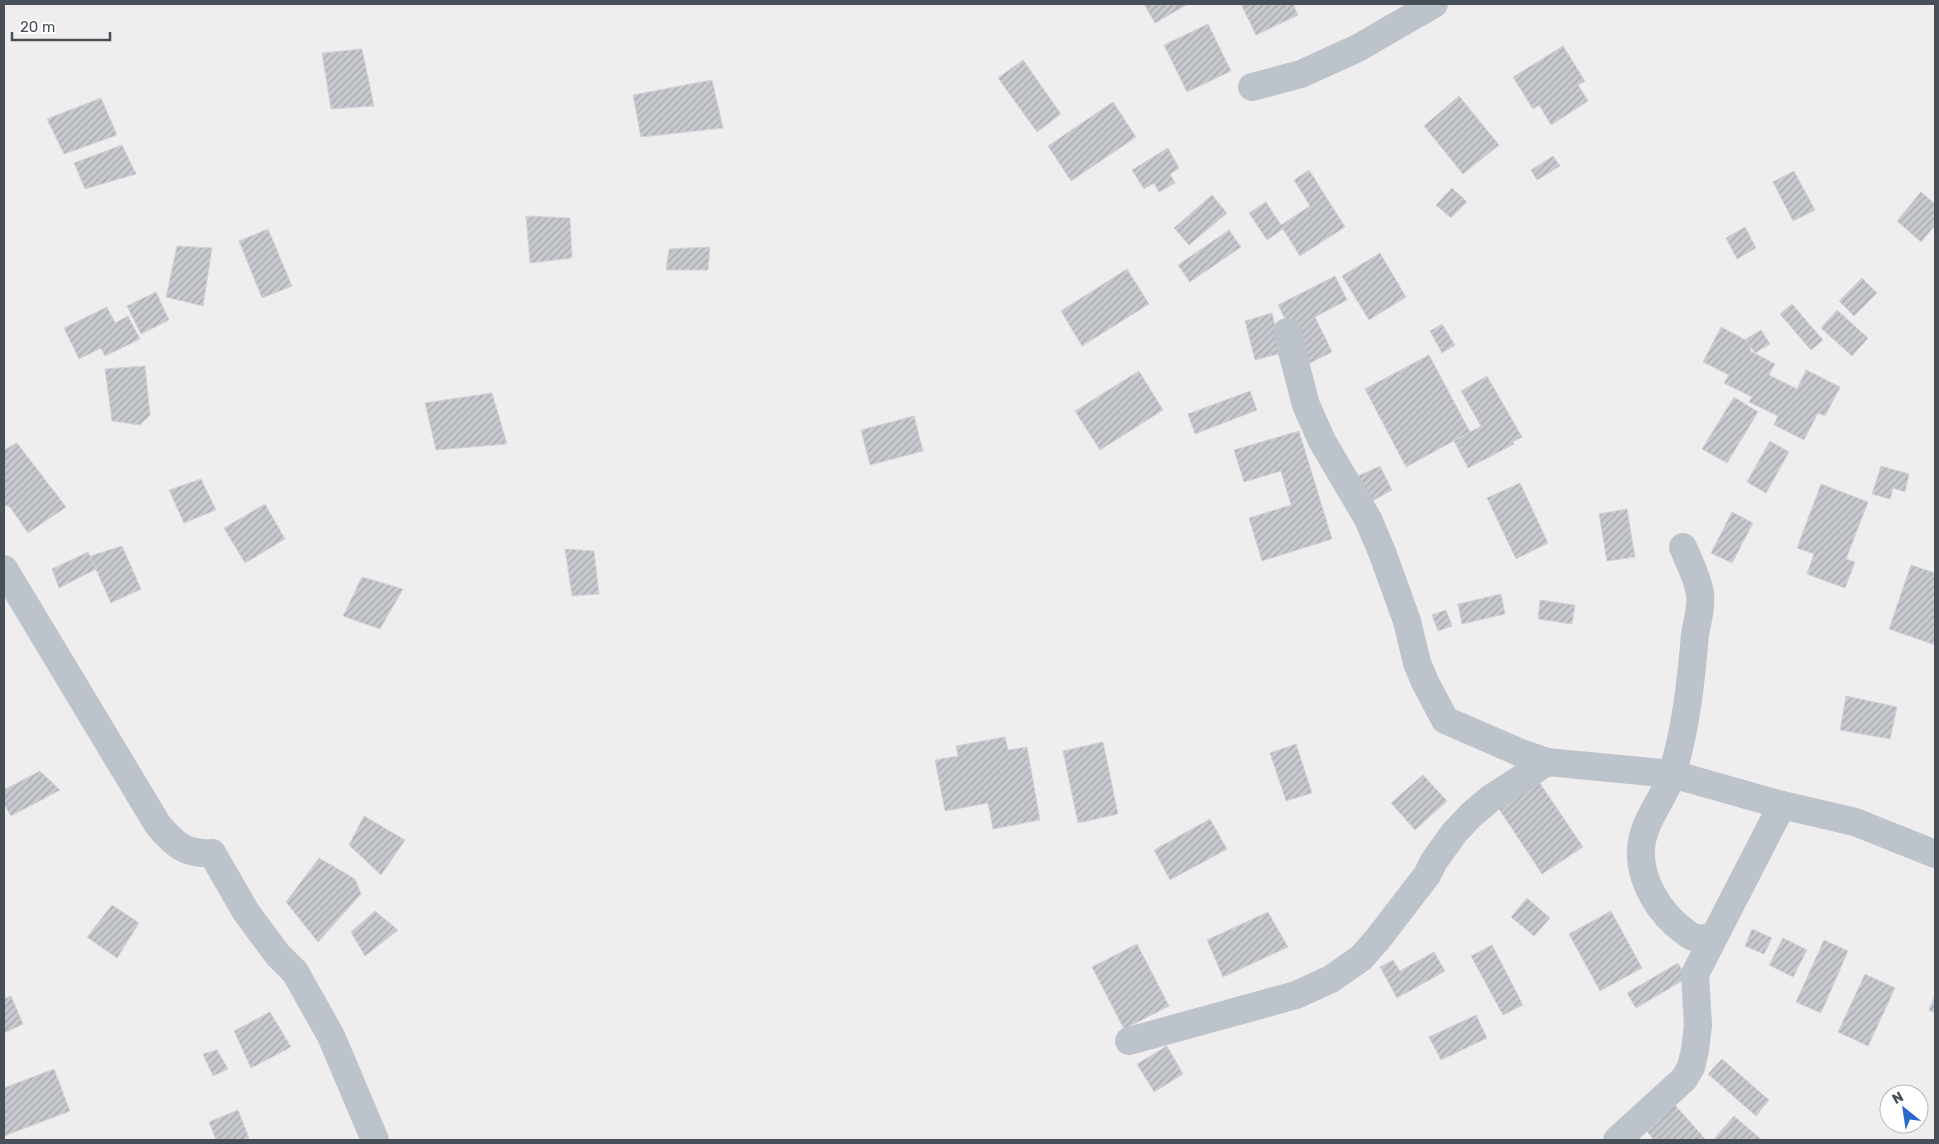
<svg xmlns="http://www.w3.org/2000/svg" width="1939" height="1144" font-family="Rubik,sans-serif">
  <defs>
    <pattern id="building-hatch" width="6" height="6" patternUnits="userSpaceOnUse" patternTransform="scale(1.25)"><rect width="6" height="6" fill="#c7c9cf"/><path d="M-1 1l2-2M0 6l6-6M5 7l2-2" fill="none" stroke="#a3a6ab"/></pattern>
  </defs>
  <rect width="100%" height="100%" fill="#efeded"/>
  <g fill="url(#building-hatch)" stroke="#d1d3d8">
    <path d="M1144,4H1188L1155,23Z"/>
    <path d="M1241,4H1293L1298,15L1256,35Z"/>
    <path d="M1208,24L1231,71L1187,92L1164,45Z"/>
    <path d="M1563,46L1585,81L1578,85L1588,101L1551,125L1539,105L1533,109L1513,77Z"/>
    <path d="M362,49L374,106L331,109L322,53Z"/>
    <path d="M1023,60L1061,114L1037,132L998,78Z"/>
    <path d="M712,80L723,128L641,137L633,95Z"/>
    <path d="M1459,96L1499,145L1463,174L1424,126Z"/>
    <path d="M101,98L117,135L64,154L47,119Z"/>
    <path d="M1113,102L1136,137L1071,181L1048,146Z"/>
    <path d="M122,145L136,174L85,189L74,163Z"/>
    <path d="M1168,148L1179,168L1170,174L1175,183L1159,192L1154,183L1144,189L1132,170Z"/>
    <path d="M1553,156L1560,166L1537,180L1531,170Z"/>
    <path d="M1309,170L1345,227L1300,256L1283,229L1267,240L1249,213L1266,202L1281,225L1310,206L1294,180Z"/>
    <path d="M1794,171L1815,210L1793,221L1773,182Z"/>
    <path d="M1452,188L1467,202L1451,218L1436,205Z"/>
    <path d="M1921,192L1935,204V225L1921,242L1897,221Z"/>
    <path d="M1212,195L1227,213L1189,245L1174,228Z"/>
    <path d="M526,216L570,218L572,258L530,263Z"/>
    <path d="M1745,227L1756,248L1737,259L1726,238Z"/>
    <path d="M268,229L292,286L262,298L239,241Z"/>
    <path d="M1229,230L1241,247L1190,282L1178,265Z"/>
    <path d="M177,246L212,248L203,306L166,297Z"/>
    <path d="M710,247L708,270H666L669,249Z"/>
    <path d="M1380,253L1406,297L1369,320L1342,276Z"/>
    <path d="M1127,269L1149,304L1082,346L1061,311Z"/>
    <path d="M1335,276L1347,300L1315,317L1332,352L1308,364L1278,305Z"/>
    <path d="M1862,278L1877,293L1854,316L1839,301Z"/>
    <path d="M156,292L169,320L141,334L127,306Z"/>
    <path d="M1792,304L1823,340L1811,350L1780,314Z"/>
    <path d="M107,307L115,323L128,316L140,339L105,356L101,348L79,359L64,328Z"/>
    <path d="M1837,310L1868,338L1852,356L1821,328Z"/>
    <path d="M1272,313L1282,353L1255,360L1245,321Z"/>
    <path d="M1442,324L1455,345L1442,353L1430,331Z"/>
    <path d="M1721,327L1753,344L1750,351L1775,364L1769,375L1797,389L1806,370L1840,387L1825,416L1818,413L1804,440L1774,425L1778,416L1749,402L1752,397L1724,383L1729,375L1703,362Z"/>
    <path d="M1761,330L1770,344L1755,353L1746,339Z"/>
    <path d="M1429,355L1470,432L1406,467L1365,389Z"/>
    <path d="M145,366L150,415L140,425L112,421L105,369Z"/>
    <path d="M1139,371L1163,410L1100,450L1075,411Z"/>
    <path d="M1487,376L1522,437L1513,442L1514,444L1468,468L1454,441L1481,426L1461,391Z"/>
    <path d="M1250,391L1257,410L1195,434L1188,414Z"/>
    <path d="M492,393L507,444L436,450L425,403Z"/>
    <path d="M1734,397L1758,412L1727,463L1702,449Z"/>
    <path d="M914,416L923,451L870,465L861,430Z"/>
    <path d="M1299,431L1332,539L1262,561L1249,518L1291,505L1281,471L1244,482L1234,450Z"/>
    <path d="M1770,441L1789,452L1766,493L1747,482Z"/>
    <path d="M17,443L66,507L28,533L10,507L4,505V450Z"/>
    <path d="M1380,466L1392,490L1370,502L1358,476Z"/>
    <path d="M1881,466L1909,474L1905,492L1893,488L1890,499L1872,494Z"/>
    <path d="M201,479L216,510L184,523L169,490Z"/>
    <path d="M1520,483L1548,543L1516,559L1487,498Z"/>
    <path d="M1821,484L1868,502L1846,559L1855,562L1845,588L1807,574L1814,554L1797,548Z"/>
    <path d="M265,504L285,539L245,563L224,528Z"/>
    <path d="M1627,509L1635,557L1607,561L1599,514Z"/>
    <path d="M1732,512L1753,523L1732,563L1711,553Z"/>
    <path d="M122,546L141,589L111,603L90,556Z"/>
    <path d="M565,549L594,551L599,594L572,596Z"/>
    <path d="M88,552L96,569L59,588L52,569Z"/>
    <path d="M1911,565L1935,573V645L1889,629Z"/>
    <path d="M362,577L403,589L380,629L343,616Z"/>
    <path d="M1501,594L1505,614L1462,624L1458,604Z"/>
    <path d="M1540,600L1575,605L1572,624L1538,619Z"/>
    <path d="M1446,610L1452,626L1438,631L1432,615Z"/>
    <path d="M1846,696L1897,707L1890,739L1840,730Z"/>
    <path d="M1005,737L1008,750L1027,747L1040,820L993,829L988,803L945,811L935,760L958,756L956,746Z"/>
    <path d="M1103,742L1118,814L1078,823L1063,751Z"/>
    <path d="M1296,744L1312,793L1286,801L1270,753Z"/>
    <path d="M40,771L60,790L11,816L4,804V790Z"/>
    <path d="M1423,775L1447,801L1415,830L1391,803Z"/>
    <path d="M1539,782L1583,847L1542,874L1499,809Z"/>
    <path d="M364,816L405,840L381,875L349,845Z"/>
    <path d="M1210,819L1227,849L1170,880L1154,850Z"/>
    <path d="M319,858L355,879L361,894L318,942L286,902Z"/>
    <path d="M1527,898L1550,918L1534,936L1511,917Z"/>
    <path d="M112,905L139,923L117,958L87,937Z"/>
    <path d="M375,911L398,930L365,956L351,932Z"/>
    <path d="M1611,911L1642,968L1600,991L1569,934Z"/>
    <path d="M1268,912L1288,947L1223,977L1207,940Z"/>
    <path d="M1752,929L1772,938L1764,954L1745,946Z"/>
    <path d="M1783,938L1807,950L1793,977L1769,965Z"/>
    <path d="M1824,940L1848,951L1821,1013L1796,1002Z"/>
    <path d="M1137,944L1169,1006L1124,1029L1092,967Z"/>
    <path d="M1492,945L1523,1005L1503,1015L1471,956Z"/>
    <path d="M1434,952L1445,971L1397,998L1380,967L1393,960L1400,971Z"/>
    <path d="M1678,963L1687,978L1636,1008L1627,993Z"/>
    <path d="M1865,974L1895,988L1868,1046L1838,1032Z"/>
    <path d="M1935,995V1013L1929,1010Z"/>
    <path d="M11,996L23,1024L4,1033V999Z"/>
    <path d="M270,1012L291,1047L251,1068L234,1031Z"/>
    <path d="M1476,1015L1487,1038L1441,1060L1429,1037Z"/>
    <path d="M1167,1046L1183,1074L1154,1092L1137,1064Z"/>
    <path d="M217,1050L228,1069L213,1076L203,1054Z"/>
    <path d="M1722,1059L1769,1100L1756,1116L1708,1074Z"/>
    <path d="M54,1069L70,1111L4,1136V1088Z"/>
    <path d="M1674,1104L1706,1140H1654L1645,1129Z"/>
    <path d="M238,1110L249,1138L243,1140H216L209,1122Z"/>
    <path d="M1734,1116L1762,1140H1713Z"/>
  </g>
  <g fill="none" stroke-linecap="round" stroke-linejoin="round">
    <g stroke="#bcc3cb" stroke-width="28">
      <path d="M1252,87L1301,74L1358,48L1434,4"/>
      <path d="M1287,332L1306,405L1322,441L1368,519L1382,552L1407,621L1417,663L1425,682L1445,720L1521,753L1547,762L1672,774L1782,805L1855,822L1935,854"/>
      <path d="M1683,547C1689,562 1698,578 1700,594C1702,608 1697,621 1695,635C1691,680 1686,730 1672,774C1664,800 1642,821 1641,850C1639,880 1660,914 1684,931C1687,933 1690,936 1693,937C1699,939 1707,938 1712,938"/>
      <path d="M4,569L158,825C174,844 186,855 212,853L246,912L278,955L295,972L331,1036L375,1140"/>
      <path d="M1129,1041L1296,995L1331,979L1361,958L1377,940L1427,875L1434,861L1454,833L1471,815L1491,798L1547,762"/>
      <path d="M1617,1140L1684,1079L1691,1067L1695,1050L1698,1025L1695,974L1782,805"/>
    </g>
  </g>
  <rect width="1939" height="1144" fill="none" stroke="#474f58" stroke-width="10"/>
  <g transform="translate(1904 1109) rotate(330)"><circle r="24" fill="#ffffff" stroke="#b5b9bc"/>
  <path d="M0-4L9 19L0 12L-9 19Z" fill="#2b68cc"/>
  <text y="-8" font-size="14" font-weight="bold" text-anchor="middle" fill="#474f58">N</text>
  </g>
  <path d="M12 32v8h98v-8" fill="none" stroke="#474f58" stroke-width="2.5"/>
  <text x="20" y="32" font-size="15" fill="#474f58" stroke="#ffffff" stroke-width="4" paint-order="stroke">20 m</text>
</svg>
